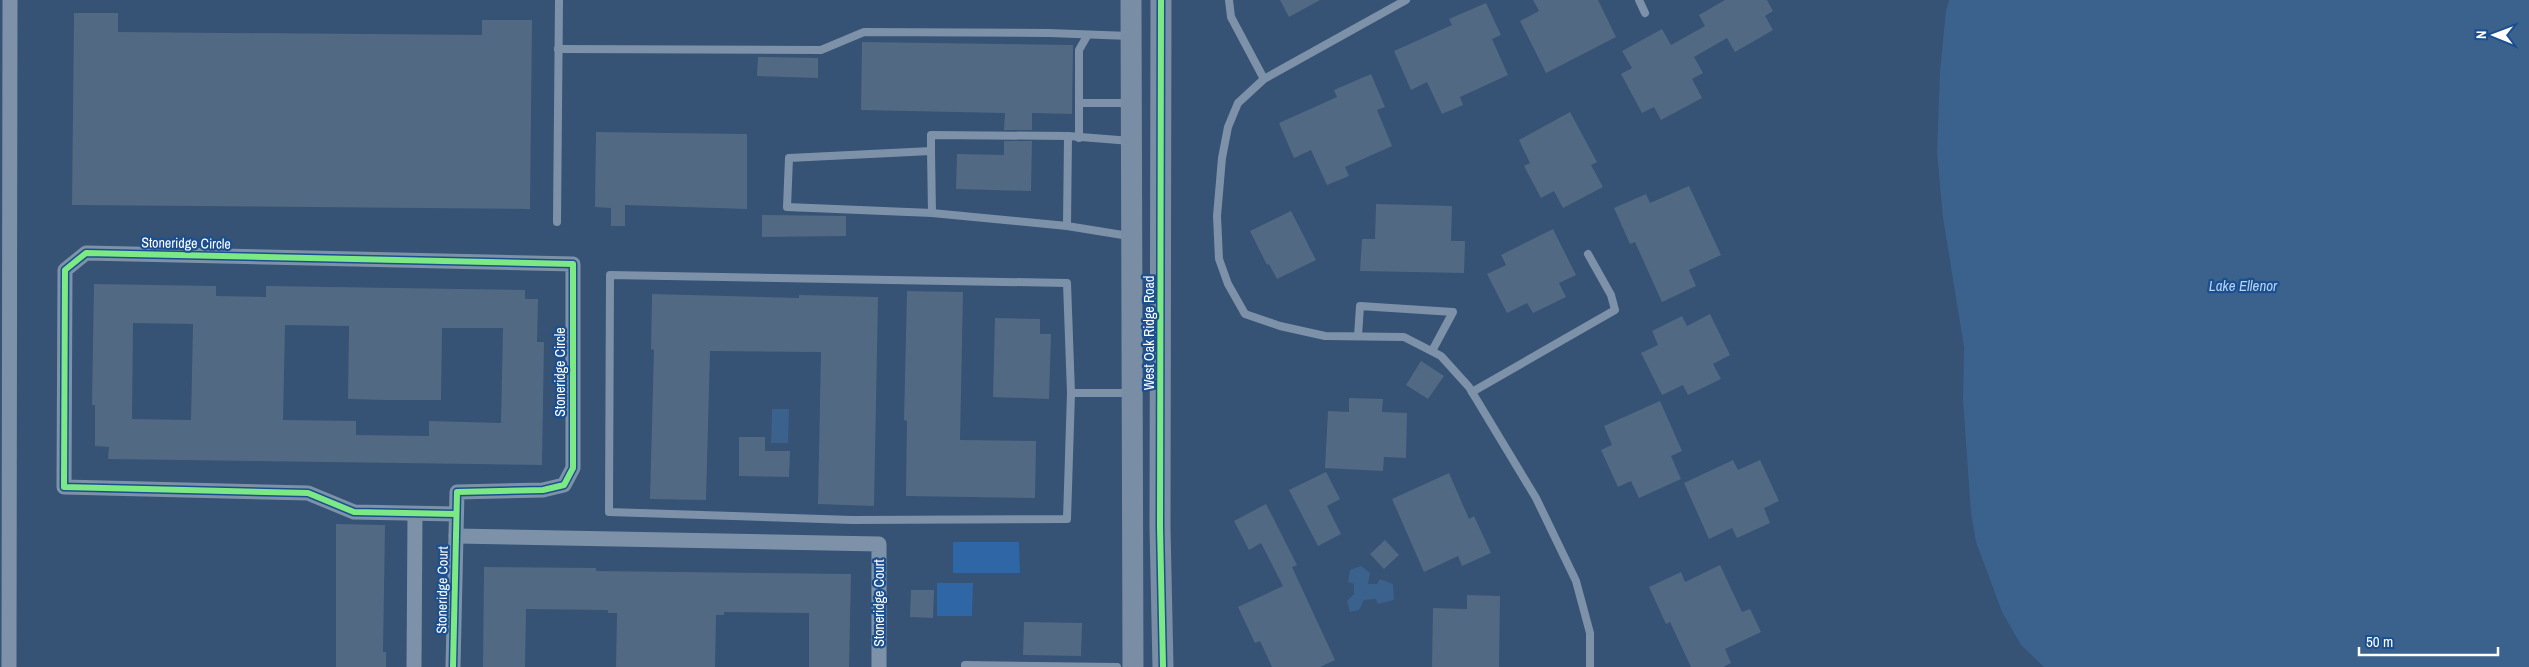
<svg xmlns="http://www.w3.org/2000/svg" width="2529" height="667" font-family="'Archivo Narrow',sans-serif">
  <rect width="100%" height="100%" fill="#365274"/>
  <g fill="#2f66a5">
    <path d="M953,542H1019L1020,573H953Z"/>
    <path d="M937,583H973L972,616H937Z"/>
  </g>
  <g fill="#3b618d">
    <path d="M1949,0H2529V667H2044L2021,645L2002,612L1976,542L1971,513L1963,400L1964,347L1943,218L1937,152L1940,71L1946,10Z"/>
    <path d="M772,409H789L788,443H771Z"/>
    <path d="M1361,566L1370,573L1368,584H1377L1380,579L1393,584L1394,600L1378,604L1376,599L1364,600L1359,610L1350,612L1347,601L1354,594V584L1348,582L1350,570Z"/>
  </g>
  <g fill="#526984" fill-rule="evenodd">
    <path d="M1280,0H1320L1289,17Z"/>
    <path d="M1533,0H1598L1616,37L1546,73L1520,21L1539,11Z"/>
    <path d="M1725,0H1767L1773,11L1765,16L1773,30L1735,52L1727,38L1694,57L1703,73L1692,79L1702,98L1661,120L1654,107L1642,113L1621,74L1632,68L1622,51L1662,29L1671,45L1705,26L1699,15Z"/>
    <path d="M1486,3L1501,35L1492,39L1508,75L1460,97L1463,105L1442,114L1427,82L1411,90L1394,51L1452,25L1449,19Z"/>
    <path d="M74,13H118V32L482,35V20H532L530,209L72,205Z"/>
    <path d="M862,42L1073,45L1072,114L1032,113V130H1004L1005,113L861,110Z"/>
    <path d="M758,57L818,58V78L757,76Z"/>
    <path d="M1371,74L1385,107L1377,110L1392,146L1345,167L1349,176L1327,185L1311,150L1294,158L1279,123L1337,97L1334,90Z"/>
    <path d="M1570,112L1597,162L1591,165L1603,187L1563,208L1554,191L1541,198L1524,166L1530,163L1519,140Z"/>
    <path d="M596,132L747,134V209L625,205V226H611V208L595,207Z"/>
    <path d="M1004,141H1032L1031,191L956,189L957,154L1004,155Z"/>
    <path d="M1689,186L1721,255L1689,270L1696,286L1662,302L1635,242L1630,244L1614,208L1646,194L1650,203Z"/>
    <path d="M1376,204L1452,206L1451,241H1465L1464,273L1360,271L1362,239H1375Z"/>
    <path d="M1291,211L1316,260L1277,279L1269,264L1267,265L1250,231Z"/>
    <path d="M762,215L846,216V236L762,237Z"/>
    <path d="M1553,229L1576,275L1559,283L1566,297L1533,313L1527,303L1507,313L1487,274L1506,265L1501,255Z"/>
    <path d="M94,284L216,286V296L266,297V286L525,290V299H538L537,342H544L542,465L108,459L109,447L95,446V405H92ZM133,323L193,324L191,420L132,419ZM285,325L349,326L348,399L387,400H441L442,328H503L501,423L429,421V436L356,435V421L283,420Z"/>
    <path d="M907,291L963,292L960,440L1036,441L1035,498L906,496L907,421L904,420Z"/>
    <path d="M652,294L799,298V295L878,297L874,506L818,504L821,352L710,351L706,500L650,499L654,350L651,349Z"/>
    <path d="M1710,314L1730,355L1713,364L1721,379L1688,395L1683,385L1662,395L1641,353L1658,345L1652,331L1682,316L1687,326Z"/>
    <path d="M995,318L1040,319V334H1051L1049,399L993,397Z"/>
    <path d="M1421,361L1444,376L1428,399L1406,385Z"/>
    <path d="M1349,398L1383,399L1382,412L1407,413L1406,458L1384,457L1383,471L1325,468L1328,411L1349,412Z"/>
    <path d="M1660,401L1682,451L1671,456L1681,479L1639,498L1631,481L1618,487L1601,450L1612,445L1604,426Z"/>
    <path d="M739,437H765V451H790L789,477L739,476Z"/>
    <path d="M1733,460L1738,470L1760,460L1779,501L1764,508L1770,523L1737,538L1732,528L1709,539L1684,483Z"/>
    <path d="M1326,472L1340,499L1327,506L1341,534L1318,546L1289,490Z"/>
    <path d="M1449,473L1469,519L1474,516L1491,553L1462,566L1458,556L1424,572L1392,499Z"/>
    <path d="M1266,504L1297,565L1292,567L1335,660L1320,667H1272L1260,641L1255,643L1238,607L1283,586L1261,543L1249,550L1234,521Z"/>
    <path d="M336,524L385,525L383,652H386V667H336Z"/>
    <path d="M1385,540L1399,555L1384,569L1370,554Z"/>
    <path d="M1720,565L1742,612L1750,609L1761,632L1725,649L1731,663L1723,667H1691L1670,622L1666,624L1649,587L1681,572L1685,582Z"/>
    <path d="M484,567L596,568V571L851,574L849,667H809V613L724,612V615H716L715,667H616L617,613H608V610L526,609L525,667H483Z"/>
    <path d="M911,590H934L933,618L910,617Z"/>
    <path d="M1467,595L1500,596L1499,667H1432L1433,608L1467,609Z"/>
    <path d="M1024,622L1082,623L1081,656L1023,655Z"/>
  </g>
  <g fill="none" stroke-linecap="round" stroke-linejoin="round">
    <g stroke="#7d92a8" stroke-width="8">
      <path d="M1229,0L1231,17L1264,79"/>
      <path d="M1406,0L1264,79L1238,103L1228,127L1222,158L1217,216L1219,259L1228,284L1245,314L1280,326L1325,336L1404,337L1441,356L1469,387L1536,498L1576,581L1590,633V667"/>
      <path d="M1639,0L1645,13"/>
      <path d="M558,49L821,50L864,32L1049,33L1130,36"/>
      <path d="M1079,103H1129"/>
      <path d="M1079,138V50L1087,36"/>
      <path d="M931,151V135L1068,136L1131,141"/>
      <path d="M932,213L787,207L789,158L931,151L932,213L1067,226L1129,236"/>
      <path d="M557,222L559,0"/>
      <path d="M1067,226L1068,136"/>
      <path d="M610,275L1067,283L1071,393L1067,519L852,520L609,512Z"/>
      <path d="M1358,336L1360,306L1453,312L1432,351"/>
      <path d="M1472,392L1615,310L1611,295L1588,254"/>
      <path d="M1071,393H1131"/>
      <path d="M965,667V665L1117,667"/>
    </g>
    <g stroke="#7d92a8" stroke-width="15">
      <path d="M456,536L879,544V667"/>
      <path d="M9,667L10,0"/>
      <path d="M414,667L415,514"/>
      <path d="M453,667L457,492L543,490L564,485L573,468V264L86,253L65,270L64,487L308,493L354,512L456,514"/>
    </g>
    <g stroke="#798da4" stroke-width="21">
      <path d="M1131,0L1133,667"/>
      <path d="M1161,0L1160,527L1163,667"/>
    </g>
    <defs>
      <g id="cycleway">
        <path d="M1161,0L1160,527L1163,667"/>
        <path d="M453,667L457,492L543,490L564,485L573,468V264L86,253L65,270L64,487L308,493L354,512L456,514"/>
      </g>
    </defs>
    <use href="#cycleway" stroke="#1b4f8f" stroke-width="9"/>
    <use href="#cycleway" stroke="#7ce984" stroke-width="6"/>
  </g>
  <g text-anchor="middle" stroke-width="4.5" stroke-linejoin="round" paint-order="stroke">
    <g font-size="14" fill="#fff" stroke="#1b4f8f">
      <text transform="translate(186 243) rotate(1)" y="5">Stoneridge Circle</text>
      <text transform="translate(1149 333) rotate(-90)" y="5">West Oak Ridge Road</text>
      <text transform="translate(560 372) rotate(-90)" y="5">Stoneridge Circle</text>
      <text transform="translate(442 590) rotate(-89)" y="5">Stoneridge Court</text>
      <text transform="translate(879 603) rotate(-90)" y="5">Stoneridge Court</text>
    </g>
    <g font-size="15" font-style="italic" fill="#b5d3f5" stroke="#1b4f8f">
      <text x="2243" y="291">Lake Ellenor</text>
    </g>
  </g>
  <g transform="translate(2494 35) rotate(271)" stroke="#1b4f8f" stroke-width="4" paint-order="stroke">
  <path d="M0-4L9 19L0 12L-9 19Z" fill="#ffffff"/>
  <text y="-8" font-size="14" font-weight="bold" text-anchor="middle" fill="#ffffff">N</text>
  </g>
  <path d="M2359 647v8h139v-8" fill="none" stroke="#ffffff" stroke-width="2.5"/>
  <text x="2366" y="647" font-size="15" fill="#ffffff" stroke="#1b4f8f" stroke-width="4" paint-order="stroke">50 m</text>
</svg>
